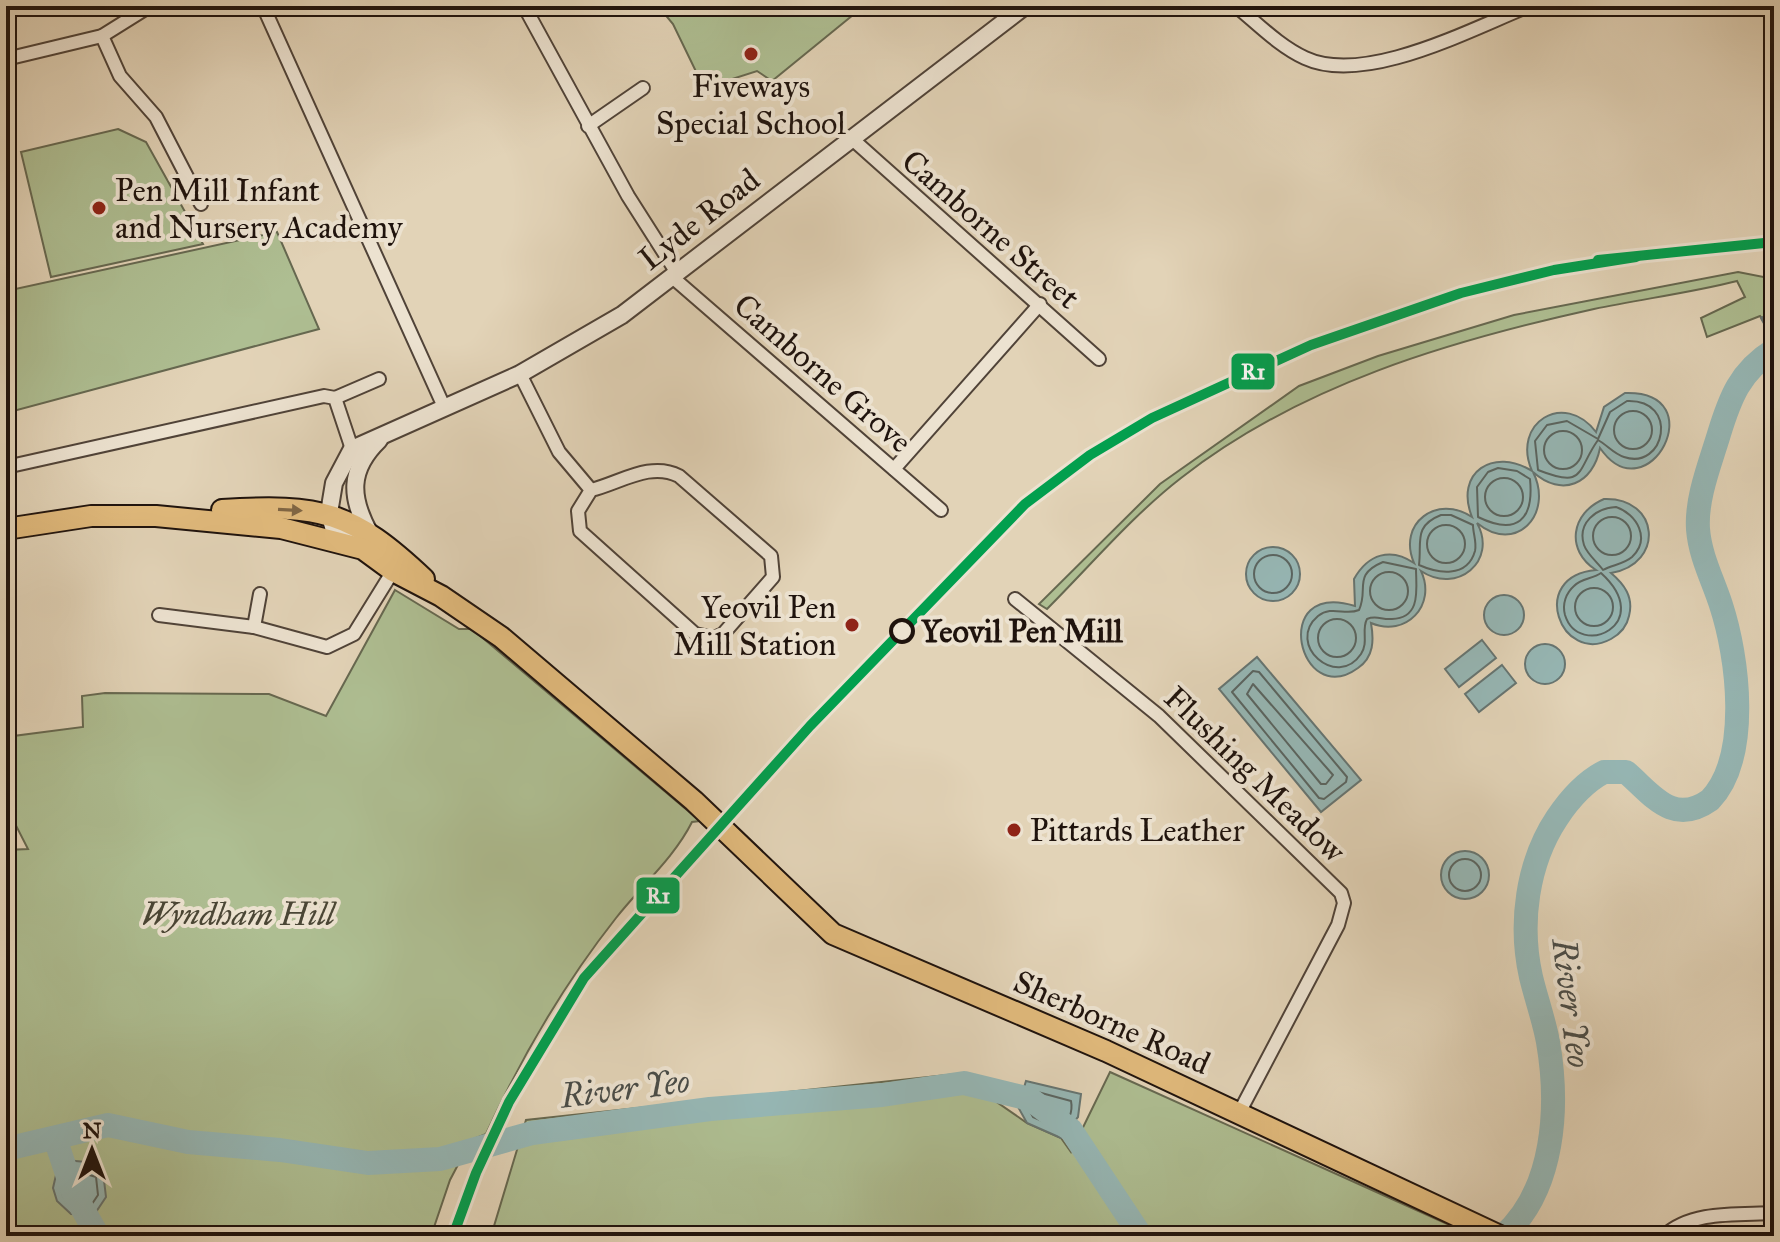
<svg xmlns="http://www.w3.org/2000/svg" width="1780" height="1242" font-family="'IM FELL Great Primer',serif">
  <rect width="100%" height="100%" fill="#e2d3b7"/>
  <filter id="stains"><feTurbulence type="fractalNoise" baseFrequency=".0025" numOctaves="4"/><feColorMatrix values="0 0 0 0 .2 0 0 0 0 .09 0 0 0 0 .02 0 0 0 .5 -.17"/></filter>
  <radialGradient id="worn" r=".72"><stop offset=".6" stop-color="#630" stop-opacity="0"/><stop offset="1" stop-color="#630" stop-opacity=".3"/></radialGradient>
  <g fill="#aebe92" stroke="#666850" stroke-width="2">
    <path d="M658,6H864L772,81L757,71L704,88L673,24Z"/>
    <path d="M118,129L146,142L203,244L51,277L21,152Z"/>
    <path d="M277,232L319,329L6,413V354L10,352L6,333V291Z"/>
    <path d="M1738,272L1774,279V336L1760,316L1707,337L1701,318L1745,297L1737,281C1690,293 1641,299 1594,309C1449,341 1300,385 1181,478C1132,516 1091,565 1047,609L1039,604L1160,484L1299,386L1378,356L1514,315Z"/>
    <path d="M395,590L459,629H472L700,821L692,822C674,858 641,886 616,918C564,984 521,1058 486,1134L471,1140L450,1180L431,1236H6V850L28,849L6,806V737L83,727L82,696L105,693L269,694L326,716Z"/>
    <path d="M1110,1072L1474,1236H491L526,1120L956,1074L1027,1123L1061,1138L1071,1152Z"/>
  </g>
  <g fill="#96b7b5" stroke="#667572" stroke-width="2">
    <path d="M1625,393C1715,390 1648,517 1600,448C1593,484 1562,498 1533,472C1554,514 1516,555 1477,523C1498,561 1457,595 1421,571C1437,605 1406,638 1371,623C1374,640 1374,657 1358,668C1299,711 1268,579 1355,606L1354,579C1368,554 1391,547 1414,563C1397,523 1437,494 1472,517C1454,472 1494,447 1532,471C1511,423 1564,390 1596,432L1604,407Z"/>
    <path d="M1604,499C1660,497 1665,564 1611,573C1624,584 1634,597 1629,616C1627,626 1620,634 1611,639C1561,666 1527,576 1596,570C1565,550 1571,513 1604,499Z"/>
    <circle cx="1273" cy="574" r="27"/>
    <circle cx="1504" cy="615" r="20"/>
    <path d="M1482,640L1496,658L1459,687L1445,669Z"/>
    <circle cx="1545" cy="664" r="20"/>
    <path d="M1257,657L1361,780L1321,812L1219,689Z"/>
    <path d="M1502,665L1516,683L1479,712L1465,694Z"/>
    <circle cx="1465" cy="875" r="24"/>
    <path d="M1026,1081L1081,1094L1078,1117L1061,1138L1027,1123L1018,1107Z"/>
    <path d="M65,1160L86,1162L103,1172L106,1197L94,1215L71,1214L57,1201L53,1188L59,1162Z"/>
  </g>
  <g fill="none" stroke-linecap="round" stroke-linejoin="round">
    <g stroke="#5a6561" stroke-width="2">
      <path d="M1627,401C1680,399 1665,471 1624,457C1614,454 1607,445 1598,440C1576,471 1586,489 1538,470L1535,441L1547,425L1567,421L1598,439L1610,412Z"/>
      <circle cx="1633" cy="430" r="19"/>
      <circle cx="1563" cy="450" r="19"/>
      <path d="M1498,468L1517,471L1530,479C1534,520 1517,536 1478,517L1477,487L1488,472Z"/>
      <circle cx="1504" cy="497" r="19"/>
      <path d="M1616,507C1637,514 1651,539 1632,557C1624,564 1612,565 1603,570C1598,563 1587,554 1584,545C1577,523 1596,508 1616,507Z"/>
      <path d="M1441,515H1451L1473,525C1473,534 1477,542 1475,551C1467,579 1437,573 1419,565C1422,542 1413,526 1441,515Z"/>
      <circle cx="1612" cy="536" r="19"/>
      <circle cx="1446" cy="544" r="19"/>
      <circle cx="1273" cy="574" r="19"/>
      <path d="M1383,562L1416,569C1416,588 1422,618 1392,619C1382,620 1376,615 1367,619C1361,630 1369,642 1361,654C1337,690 1285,644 1318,616C1332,605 1345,616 1359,610C1369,589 1352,575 1383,562Z"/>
      <circle cx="1389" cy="591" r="19"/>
      <path d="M1601,573C1657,624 1579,660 1565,615C1562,604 1566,593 1574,586C1581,578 1593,579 1601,573Z"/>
      <circle cx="1594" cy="607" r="19"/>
      <circle cx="1337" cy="638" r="19"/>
      <path d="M1253,671L1259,672L1347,777L1346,782L1324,799L1319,798L1232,692Z"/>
      <path d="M1253,684L1333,775L1326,784H1321L1247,694Z"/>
      <circle cx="1465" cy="875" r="16"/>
      <path d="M1034,1091L1071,1101C1073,1111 1069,1125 1058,1128L1033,1117L1027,1106Z"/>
      <path d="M69,1169L96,1177L98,1195L90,1207H75L63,1196L62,1184Z"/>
    </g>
    <path stroke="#667572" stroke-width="4" d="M1762,318L1774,339"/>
    <g stroke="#96b7b5" stroke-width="24">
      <path d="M55,1138L73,1192L98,1236"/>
      <path d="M6,1149L108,1125L188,1142L280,1150L368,1163L440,1159L532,1133L710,1109L882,1095L964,1083L1030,1099L1071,1130L1141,1236"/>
      <path d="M1503,1236C1555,1190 1559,1106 1548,1042C1544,1020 1536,998 1531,977C1519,924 1527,863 1557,818C1569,800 1585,782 1604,772H1626C1651,793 1672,827 1710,800C1751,757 1738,657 1721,605C1713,580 1700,556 1698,529C1696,498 1710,464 1719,434C1730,398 1740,371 1774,350"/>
    </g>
    <defs>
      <g id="minor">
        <path d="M263,6L445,409"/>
        <path d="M524,6L628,196L677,273"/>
        <path d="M1236,6C1258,24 1279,46 1305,58C1365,86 1471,29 1529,6"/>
        <path d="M102,36L120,76L156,117L201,204"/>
        <path d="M6,59L102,36L150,6"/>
        <path d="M588,126L643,88"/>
        <path d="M850,137L1099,359"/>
        <path d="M671,276L941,510"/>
        <path d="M520,374L559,452L591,490C620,483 650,461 679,476L771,556L773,577L723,634L714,638L695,634L580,531L578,511L591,490"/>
        <path d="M335,398L379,379"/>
        <path d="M6,467L324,396L335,398L354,455"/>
        <path d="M894,469L1040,304"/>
        <path d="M1015,599L1159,716L1341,893L1344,903L1338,925L1239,1113"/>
        <path d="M159,615L254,627L327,647L354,634L393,571"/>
        <path d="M254,627L260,594"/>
        <path d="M1664,1236C1692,1210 1738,1215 1774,1213"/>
      </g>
      <g id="tertiary">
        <path d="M370,534C350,498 348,470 379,440"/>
        <path d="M352,542L334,530L329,513L334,483L352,449L520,374L622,315L1025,6"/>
      </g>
      <g id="primary">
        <path d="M222,510C321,504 352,511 424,579"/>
        <path d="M6,529L91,516H156L281,528L363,549L393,571L441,596L501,637L694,801L833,934L1106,1051L1500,1236"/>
      </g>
    </defs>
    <use href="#minor" stroke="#504338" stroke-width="16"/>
    <use href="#tertiary" stroke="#504338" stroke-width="20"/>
    <use href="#primary" stroke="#1f130d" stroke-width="24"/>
    <use href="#minor" stroke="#ece2d0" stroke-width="12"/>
    <use href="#tertiary" stroke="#ece2d0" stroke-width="16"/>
    <use href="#primary" stroke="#e1ba7c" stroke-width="20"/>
    <defs>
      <path id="rail" d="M453,1236C495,1114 557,996 650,905"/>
    </defs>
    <use href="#rail" stroke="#1f130d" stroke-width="7"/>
    <use href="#rail" stroke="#ece2d0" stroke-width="4" stroke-dasharray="12" stroke-linecap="butt"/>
    <defs>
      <g id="rail-1">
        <path d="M1598,260L1774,242"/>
        <path d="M453,1236L476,1173L509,1102L584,978L810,726L1025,504L1090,455L1152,418L1311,345L1461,293L1554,270L1636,257"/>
      </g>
    </defs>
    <use href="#rail-1" stroke="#ece2d0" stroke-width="16"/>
    <use href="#rail-1" stroke="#029f4e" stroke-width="10"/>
  </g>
  <defs><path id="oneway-solid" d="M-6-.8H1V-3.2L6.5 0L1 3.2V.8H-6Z" transform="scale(2)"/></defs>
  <use fill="#806644" href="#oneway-solid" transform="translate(290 510) rotate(3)"/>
  <g fill="#8f2418" stroke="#ece2d0" stroke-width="3">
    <circle cx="751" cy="54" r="8"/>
    <circle cx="99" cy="208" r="8"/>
    <circle cx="852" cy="625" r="8"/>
    <circle cx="1014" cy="830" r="8"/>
  </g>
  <circle fill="#ece2d0" stroke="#1f130d" stroke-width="4" cx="902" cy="631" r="11"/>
  <g text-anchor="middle" stroke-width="8" stroke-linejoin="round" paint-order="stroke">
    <g font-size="32" fill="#1f130d" stroke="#ece2d0" text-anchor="start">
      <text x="751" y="97" text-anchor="middle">Fiveways<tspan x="751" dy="37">Special School</tspan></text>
      <text x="115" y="201">Pen Mill Infant<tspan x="115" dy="37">and Nursery Academy</tspan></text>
      <text x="836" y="618" text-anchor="end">Yeovil Pen<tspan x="836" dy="37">Mill Station</tspan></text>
      <text x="1030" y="841">Pittards Leather</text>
    </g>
    <g font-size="32" fill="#1f130d" stroke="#ece2d0">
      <text transform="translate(699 219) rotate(-38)" y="11">Lyde Road</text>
      <text transform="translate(991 229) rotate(41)" y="11">Camborne Street</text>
      <text transform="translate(823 373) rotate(41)" y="11">Camborne Grove</text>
      <text transform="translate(1255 774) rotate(44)" y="11">Flushing Meadow</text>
      <text transform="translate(1112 1022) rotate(24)" y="11">Sherborne Road</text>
    </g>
    <g font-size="32" font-weight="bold" fill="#1f130d" stroke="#ece2d0" text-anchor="start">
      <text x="921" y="642">Yeovil Pen Mill</text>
    </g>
    <g font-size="32" font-style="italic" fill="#4a4635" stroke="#ece2d0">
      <text x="238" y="925">Wyndham Hill</text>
    </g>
    <g font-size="34" font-style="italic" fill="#494c48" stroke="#ece2d0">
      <text transform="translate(1572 1003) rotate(83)" y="12">River Yeo</text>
      <text transform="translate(625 1088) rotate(-7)" y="12">River Yeo</text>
    </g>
  </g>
  <g stroke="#ece2d0" stroke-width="3">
    <rect x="1230" y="352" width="46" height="39" rx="8" fill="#029f4e"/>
    <rect x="635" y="876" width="46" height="39" rx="8" fill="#029f4e"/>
  </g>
  <g font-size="22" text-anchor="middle" font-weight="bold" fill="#fff">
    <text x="1253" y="379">R1</text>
    <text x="658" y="903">R1</text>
  </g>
  <rect width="1780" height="1242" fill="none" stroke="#e2d3b7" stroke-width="32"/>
  <rect x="8" y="8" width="1764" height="1226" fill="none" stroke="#1f130d" stroke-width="4"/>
  <rect x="16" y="16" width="1748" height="1210" fill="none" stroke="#1f130d" stroke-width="2"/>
  <g transform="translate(92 1150)" stroke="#ece2d0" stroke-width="6" paint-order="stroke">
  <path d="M0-6L14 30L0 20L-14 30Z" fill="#1f130d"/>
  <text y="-12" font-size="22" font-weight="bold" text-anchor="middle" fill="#1f130d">N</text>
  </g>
  <rect width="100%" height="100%" filter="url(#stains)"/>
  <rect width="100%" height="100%" fill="url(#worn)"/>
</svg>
